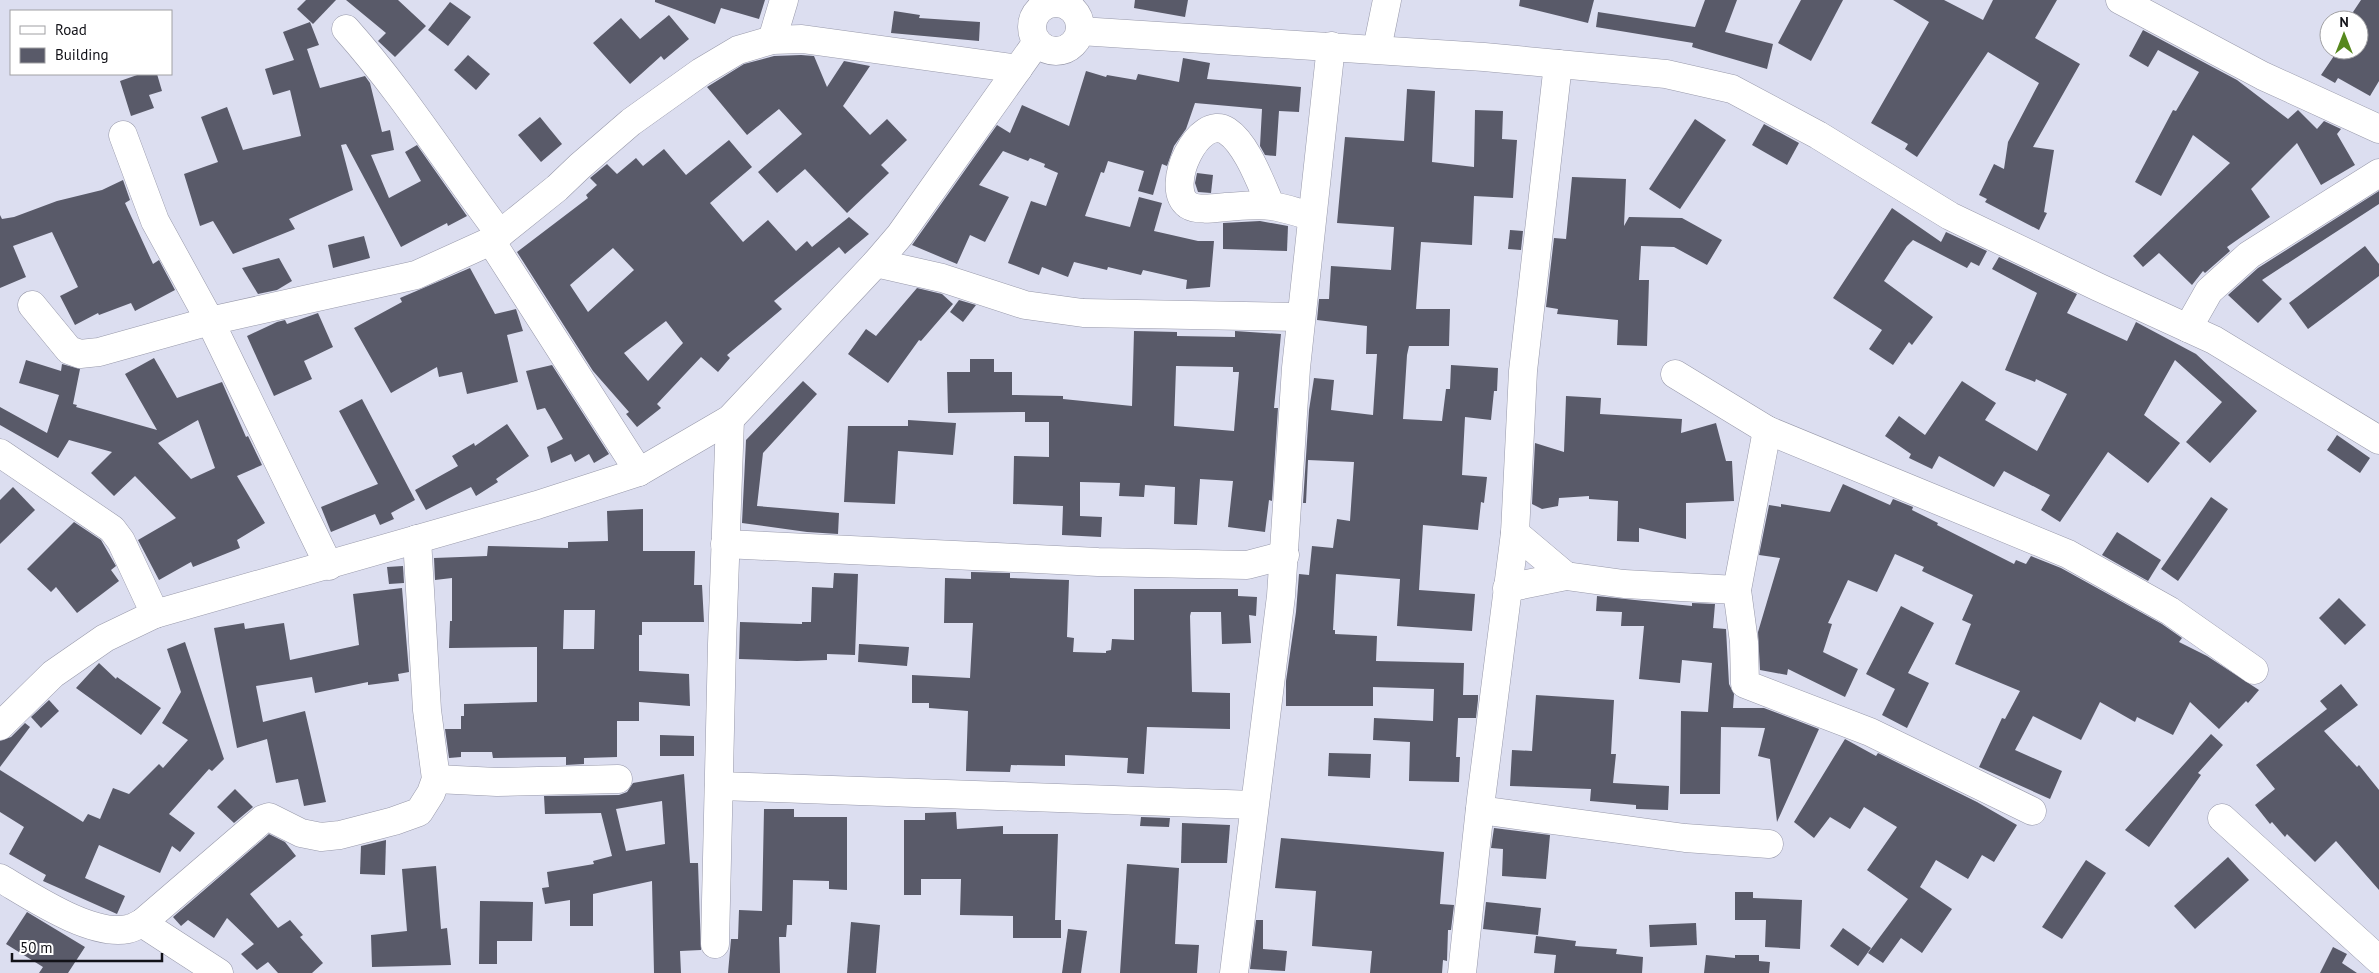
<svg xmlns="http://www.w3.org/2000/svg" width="2379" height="973" font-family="'PT Sans',sans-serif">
  <rect width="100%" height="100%" fill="#dcdef0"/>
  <g fill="#595a69" fill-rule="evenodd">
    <path d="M306,0H336L313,24L297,9Z"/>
    <path d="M346,0H398L426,26L395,57L378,41L386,33Z"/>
    <path d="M655,0H765L759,19L721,8L715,24L655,2Z"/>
    <path d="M1135,0H1188L1185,17L1134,8Z"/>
    <path d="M1520,0H1594L1588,23L1519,6Z"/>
    <path d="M1705,0H1737L1725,32L1773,44L1767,69L1692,47L1693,43L1596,27L1598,12L1695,27Z"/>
    <path d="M1801,0H1843L1811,61L1778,43Z"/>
    <path d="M1893,0H1944L1983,20L1993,0H2057L2035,38L2080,64L2033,147L2054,150L2044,212L2047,213L2039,230L1985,202L1987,199L1979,195L1994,164L2004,169L2008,142L2039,83L1988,52L1917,157L1905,149L1908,144L1871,123L1929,22Z"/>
    <path d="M2361,0H2379V81L2370,96L2338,78L2335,83L2321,75L2338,50H2359V20L2349,18Z"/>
    <path d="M450,2L471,17L448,46L428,30Z"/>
    <path d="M894,11L920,15L919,18L980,22L979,41L891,33Z"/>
    <path d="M669,15L689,39L664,60L661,56L630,84L593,43L621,18L640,39Z"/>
    <path d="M310,22L319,45L307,49L320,88L365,76L370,83L382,132L390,130L394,150L371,155L389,198L421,181L405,152L417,145L467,216L448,226L447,223L401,247L346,144L341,145L353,190L289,219L295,229L233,254L213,221L200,226L184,174L218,162L201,117L227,107L243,150L301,136L290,90L273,95L265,69L294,60L283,32Z"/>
    <path d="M2143,30L2237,80L2288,119L2298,110L2317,129L2324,121L2341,129L2337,134L2355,165L2321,185L2297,143L2251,189L2270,217L2227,247L2230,251L2205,273L2203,271L2192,285L2159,253L2143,267L2133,256L2230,163L2193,135L2161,196L2135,182L2173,110L2176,111L2199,72L2158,50L2148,67L2129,56Z"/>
    <path d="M468,55L490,74L476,90L454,70Z"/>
    <path d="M801,55L814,56L827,87L844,61L870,66L843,106L870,135L887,119L907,140L881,165L889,173L847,213L805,169L777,193L758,172L802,134L779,109L747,135L707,87L744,64L774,56Z"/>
    <path d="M1183,58L1210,63L1207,79L1301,87L1299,112L1279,111L1276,156L1265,155L1260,146L1262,109L1195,103L1186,129L1174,146L1167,166L1162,164L1153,195L1138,191L1144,171L1108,161L1104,173L1101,172L1085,216L1130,227L1139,197L1162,203L1154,231L1198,241H1214L1210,287L1186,289L1187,280L1143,270L1141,275L1108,267L1107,270L1074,262L1068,277L1042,267L1039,275L1008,263L1031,201L1046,206L1058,173L1044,167L1045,164L1030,158L1028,161L1003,151L979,185L1009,197L985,242L970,235L957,264L912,245L997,125L1010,133L1022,105L1069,126L1086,71L1106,77L1107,75L1136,80L1138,74L1179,82Z"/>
    <path d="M140,74H157L162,91L149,95L154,108L131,116L120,81Z"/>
    <path d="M1407,89L1435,91L1432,162L1474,167L1475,110L1503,111L1502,139L1517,140L1513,198L1474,196L1472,245L1421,242L1416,309H1450L1449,346H1409L1407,355L1403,419L1442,421L1446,389H1450L1451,365L1498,368L1497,391H1494L1491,420L1465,417L1462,475L1487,477L1484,503L1481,502L1478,530L1423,525L1419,590L1475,594L1472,631L1397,626L1400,579L1336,574L1333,630H1335V634L1377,636L1376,661L1464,663L1463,695H1478V700L1476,718H1458L1456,757H1460L1459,782L1409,781L1410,742L1373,740L1374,718L1433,721L1434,689L1373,687V706H1286V681L1296,612L1299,574L1309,575L1312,546L1333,548L1337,519L1350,521L1354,462L1308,460L1306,503H1303L1309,410L1314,378L1334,380L1331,410L1373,415L1377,354H1366L1367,326L1317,320L1319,299H1329L1331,266L1391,270L1394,227L1337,223L1345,137L1404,141Z"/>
    <path d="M540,117L562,144L541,162L518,135Z"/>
    <path d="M1695,119L1726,140L1680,209L1649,189Z"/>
    <path d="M1764,124L1799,143L1787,165L1752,145Z"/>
    <path d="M729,140L752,167L710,203L743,242L768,220L796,251L807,241L812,247L849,217L869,234L845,254L839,247L774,301L782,309L727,355L730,358L718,372L701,357L657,404L661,408L637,427L626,414L629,412L593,371L517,252L588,198L586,195L597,185L590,178L607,164L617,174L636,158L643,166L664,149L686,175ZM613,248L634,270L588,312L570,285ZM666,321L683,343L648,381L624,353Z"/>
    <path d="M1197,173L1213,175L1211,193L1198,192L1195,183Z"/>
    <path d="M1572,177L1626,179L1624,226L1629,217L1682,218L1722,240L1707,265L1674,247L1641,246L1639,280H1649L1647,346L1617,345L1618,320L1557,314L1558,309L1546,307L1554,238L1566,239Z"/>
    <path d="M123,180L130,200L125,203L153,264L159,260L175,290L135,311L131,303L99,315L98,313L75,325L60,296L78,287L52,232L13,246L26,277L0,288V215L2,219L14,217L57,201L102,190Z"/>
    <path d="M2379,191V204L2262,280L2282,299L2258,323L2228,295L2258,268Z"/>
    <path d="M1892,208L1941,242L1946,232L1987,251L1979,266L1971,262L1967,268L1913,240L1907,246L1884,281L1933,317L1912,345L1909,342L1893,365L1869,349L1882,330L1833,298Z"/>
    <path d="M1260,221L1288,226L1287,251L1223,249V223Z"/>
    <path d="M1510,230L1523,231L1521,250L1508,249Z"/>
    <path d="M364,236L370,258L333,268L328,245Z"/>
    <path d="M2365,246L2379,264V276L2308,329L2289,303Z"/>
    <path d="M1999,257L2077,294L2067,313L2127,341L2136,322L2196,354L2257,411L2210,463L2186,442L2222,402L2175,360L2144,415L2180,443L2148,483L2108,452L2060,522L2041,510L2050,495L2004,471L1994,487L1939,456L1932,469L1909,458L1911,454L1885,436L1899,416L1925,435L1962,381L1996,403L1985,420L2037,451L2067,394L2036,379L2035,382L2005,370L2037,293L1992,269Z"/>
    <path d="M279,258L292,281L277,290L258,294L242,268Z"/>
    <path d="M470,268L495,314L516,309L523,331L507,335L518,382L467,394L462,372L439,377L437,367L391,393L354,328L402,302L400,298Z"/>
    <path d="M917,288L942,294L953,304L921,341L919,340L888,383L848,354L866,329L876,336Z"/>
    <path d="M959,300L976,305L963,322L950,312Z"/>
    <path d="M318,313L333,347L304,361L312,379L274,396L247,336L277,322L285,320L287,324Z"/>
    <path d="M1134,331L1177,332V336L1235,337V331L1281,334L1274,408H1278L1272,501L1269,500L1265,532L1228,527L1233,481L1200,479L1197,525L1174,524L1175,487L1145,485L1144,497L1119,496L1120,483L1080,482V516L1102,517L1101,537L1062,535L1063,506L1013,504L1014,456L1049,457V422H1025V412L948,413L947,372H970V359H994V372H1012V395L1063,396V399L1132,406ZM1176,366L1233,367V372H1239L1234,431L1174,426Z"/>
    <path d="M154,358L177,398L222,382L246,437L248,436L262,465L237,476L265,523L237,540L240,548L193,567L191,562L159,580L138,540L176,518L135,476L114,496L91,473L112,452L69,440L58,458L0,425V407L47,433L59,395L19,383L26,360L61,371L62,364L80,369L73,404L77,405L76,407L157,430L125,374ZM198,420L215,468L191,479L158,443Z"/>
    <path d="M552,365L609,454L594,463L589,454L575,462L571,454L551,463L547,447L563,439L545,408L537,410L526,371Z"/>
    <path d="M803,381L817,394L763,453L757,506L839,513L838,534L807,532L742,523L746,440Z"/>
    <path d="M1566,396L1601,398L1600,414L1682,419L1681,433L1716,423L1726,461H1732L1734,501L1686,503V539L1639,528V542L1617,541L1618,501L1589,499V496L1559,498L1558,506L1542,509L1532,504L1535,443L1564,452Z"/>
    <path d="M362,399L415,500L391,513L394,519L380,525L375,514L331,532L321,507L378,484L339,411Z"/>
    <path d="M908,420L956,423L953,455L898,451L895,504L844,502L848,426H908Z"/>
    <path d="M507,424L529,456L496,479L498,482L476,496L471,487L426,510L415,490L458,466L452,456L474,443L475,446Z"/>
    <path d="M2337,435L2370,458L2360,473L2327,450Z"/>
    <path d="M1843,484L1890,505L1893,499L1913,507L1912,510L1938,523L1937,525L2014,564L2016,560L2026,564L2031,556L2061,568L2162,624L2182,638L2179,642L2207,656L2259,690L2248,703L2246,701L2219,729L2190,702L2173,735L2137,717L2135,722L2100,702L2081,740L2033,716L2015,750L2062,771L2050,799L1979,767L2002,718L2005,719L2020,691L1955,664L1971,624L1962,620L1973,595L1922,571L1924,567L1895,554L1877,592L1848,580L1828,623L1832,624L1823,652L1858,669L1845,697L1788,669L1787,675L1760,670L1758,632L1780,558L1759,555L1769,505L1781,507V504L1830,512Z"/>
    <path d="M13,487L35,510L0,544V500Z"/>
    <path d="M2211,497L2228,509L2178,581L2161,569Z"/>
    <path d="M643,509V551H695L694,585H702L704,622H642V635H639V671L689,674L690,706L639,702V721H617V757L584,758V764L566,765V757L493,758L492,752H461V757L449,758L445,729H461V716H464V704L537,702V647L449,648L450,621H452V578L435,580L434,558L487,556L488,546L568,548V542L608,541L607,511ZM564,610H595L594,649H563Z"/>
    <path d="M74,522L101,540L116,566L111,570L119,581L77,613L56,587L51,592L27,569Z"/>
    <path d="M2117,532L2161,560L2148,581L2102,555Z"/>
    <path d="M403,566L404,583L389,584L387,567Z"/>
    <path d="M971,572L1010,573V578L1069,580L1067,637L1074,638L1073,652L1106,653V651L1111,650L1112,639L1134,640V589H1238V596L1257,597L1256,616L1249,615L1251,643L1222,644L1221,612H1191L1190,616L1192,692L1230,693V729L1147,727L1144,774L1127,773L1128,758L1065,755V766L1011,765L1010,772L966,771L968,711L929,708V703H912V675L970,678L973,623H944L945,578L971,579Z"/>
    <path d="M834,573L858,574L855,655L827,654V660L797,661L739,659L740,622L802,624V622H811L812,587L833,588Z"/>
    <path d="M402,588L409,672L398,674L399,681L368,685V682L315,693L312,677L256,686L263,722L305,711L326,802L304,806L298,779L276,783L267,739L237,748L214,628L244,623L245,629L284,623L290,660L359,645L353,594Z"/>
    <path d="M1597,596L1692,606V603L1715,604L1713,628L1726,629L1729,684L1734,694L1733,708H1764L1819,729L1777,822L1770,759L1758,756L1765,728L1721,727L1720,794H1680L1681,711L1708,712L1712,663L1682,660L1680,683L1639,679L1644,626H1621L1622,612L1596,611Z"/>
    <path d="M2339,598L2366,625L2345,645L2319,618Z"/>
    <path d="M1901,606L1934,623L1908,673L1929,683L1907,728L1882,715L1895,689L1866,674Z"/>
    <path d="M185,642L224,759L212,771L209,769L169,814L195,833L180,852L172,846L160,873L99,845L85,878L125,896L117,914L43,881L46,875L9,854L24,827L0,812V770L83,822L88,814L100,819L113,788L129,794L159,764L163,768L188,740L162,723L181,692L167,649Z"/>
    <path d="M859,644L909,647L907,666L858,662Z"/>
    <path d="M99,663L116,679L117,677L161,708L141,735L76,688Z"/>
    <path d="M2341,684L2358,705L2324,731L2357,767L2359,765L2379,790V890L2336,841L2315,862L2287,834L2285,837L2272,822L2270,824L2255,805L2275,789L2256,765L2327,709L2320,701Z"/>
    <path d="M1536,695L1614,700L1611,754H1616L1613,783L1669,786L1668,810L1636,809V805L1590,801L1591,789L1510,786L1512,750L1532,751Z"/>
    <path d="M49,700L59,711L41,728L31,717Z"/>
    <path d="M25,723L30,727L0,767V741L11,737Z"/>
    <path d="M2211,734L2223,745L2198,773L2201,775L2149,847L2125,830Z"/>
    <path d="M660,735L694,736V756H660Z"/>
    <path d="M1845,739L1876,756L1878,753L1977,802L2017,825L1994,862L1982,855L1968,879L1936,860L1920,887L1952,909L1922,953L1901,938L1883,963L1868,953L1908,899L1867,870L1897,827L1864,807L1850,829L1830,817L1814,838L1794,822Z"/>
    <path d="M1329,753L1371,754L1370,778L1328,776Z"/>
    <path d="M684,774L690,863H698L701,950L680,951L681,973H654L652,881L593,894V926H570V900L545,904L542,888L549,887L547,872L594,864L593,861L612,856L601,813L545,814L544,796L619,795L627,792L633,783ZM662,801L665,844L626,851L616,809Z"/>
    <path d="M235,789L253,807L234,823L217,807Z"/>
    <path d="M764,809H794V817H847V890L829,889V881L793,880L792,925H787L786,937H779L780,973H728L731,939H738L739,910L762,911Z"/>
    <path d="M956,812L957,829L1003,826V834H1058L1055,920H1061V938H1013V916L960,915L961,879H921V895H904V820H925V813Z"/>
    <path d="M1141,817L1170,818L1169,827L1140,826Z"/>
    <path d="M1182,823L1230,825L1227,863H1181Z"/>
    <path d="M1494,828L1550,835L1546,879L1502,876L1503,849L1491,848Z"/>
    <path d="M269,834L285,842L296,856L250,894L278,928L290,920L303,935L300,937L323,963L312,973H278L268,962L257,970L241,954L254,944L227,918L214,938L188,920L181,926L173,917Z"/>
    <path d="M1281,838L1444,852L1440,904L1454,905L1451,930H1448L1447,961L1443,960L1442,973H1370L1372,951L1312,946L1316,891L1275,888Z"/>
    <path d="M386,840L385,875L360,874L361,846Z"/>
    <path d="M2228,857L2249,880L2195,929L2174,906Z"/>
    <path d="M2086,860L2106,873L2062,939L2042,927Z"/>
    <path d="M1127,864L1179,868L1175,944L1199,945L1197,973H1120Z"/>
    <path d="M436,866L441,929L447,928L451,965L372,967L371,935L407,931L402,869Z"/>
    <path d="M1735,892H1753V898L1802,900L1800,949L1765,947L1766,920H1735Z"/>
    <path d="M480,901L533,902L532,941H497V964H479Z"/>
    <path d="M1486,902L1541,908L1538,935L1483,929Z"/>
    <path d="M27,912L85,947L68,973H39L43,967L6,944Z"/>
    <path d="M1256,920H1263V949L1287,951L1285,971L1250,969Z"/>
    <path d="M851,922L880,925L876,973H847Z"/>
    <path d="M1696,923L1697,945L1650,947L1649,925Z"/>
    <path d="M1843,928L1871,948L1858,966L1830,946Z"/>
    <path d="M1068,929L1087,931L1081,973H1062Z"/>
    <path d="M1536,936L1576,941L1575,946L1617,949L1616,954L1643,957L1642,973H1554L1556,955L1534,953Z"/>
    <path d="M2333,947L2347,954L2342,963L2357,973H2320Z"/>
    <path d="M1706,955L1735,958V955H1759V961L1770,962L1769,973H1704Z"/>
  </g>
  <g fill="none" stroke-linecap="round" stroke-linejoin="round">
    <defs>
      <g id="minor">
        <path d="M2120,0L2263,76L2379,129"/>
        <circle cx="1056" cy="27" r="24"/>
        <path d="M346,29C403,93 448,165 500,234"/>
        <path d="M1080,31L1484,57L1666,74L1732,89L1818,135L1950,216L2098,287L2214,340L2379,440"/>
        <path d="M772,40L784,0"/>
        <path d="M1377,49L1387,0"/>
        <path d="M123,135L155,221L210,321L329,566"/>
        <path d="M1271,206C1261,184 1247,144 1227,131C1199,112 1163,187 1188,205C1197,211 1215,208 1226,207C1241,206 1257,204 1272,206C1285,208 1299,213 1312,216"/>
        <path d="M491,241L639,472"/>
        <path d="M876,263L942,278L1025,305L1083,313L1301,317"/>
        <path d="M32,305L69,350L80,354L99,352L210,321L416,275L491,241L557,188L580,166L631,122L701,72L738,50L772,40L802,39L1018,69"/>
        <path d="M2188,328L2209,291L2249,255L2379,173"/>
        <path d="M1675,374L1767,430L2068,554L2170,611L2254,670"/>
        <path d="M1767,430L1737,590L1744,642L1745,684L1870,732L2032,811"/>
        <path d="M0,453L112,529L121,541L155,614"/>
        <path d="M1515,533L1566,576"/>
        <path d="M725,544L1098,562L1247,565L1285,555"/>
        <path d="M1507,588L1566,576L1624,584L1737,590"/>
        <path d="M0,726L53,674L105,638L155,614L537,505L639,472L730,419L876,263L900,235L1037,42"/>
        <path d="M436,779L497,782L618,779"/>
        <path d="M719,786L1254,805"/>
        <path d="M1480,810L1685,838L1769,844"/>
        <path d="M2222,818L2379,960"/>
        <path d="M0,878C31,896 91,937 128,929C133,928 138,925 142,923L263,819L269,817L301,833L321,837L340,835L394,821L419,812L431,793L436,779L427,710L417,539"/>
        <path d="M142,923L219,973"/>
        <path d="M715,944L722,644L730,419"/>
        <path d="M1234,973L1281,596L1296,368L1331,46"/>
        <path d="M1462,973L1481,799L1515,533L1523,371L1558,64"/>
      </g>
    </defs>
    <use href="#minor" stroke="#9899aa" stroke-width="29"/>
    <use href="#minor" stroke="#fff" stroke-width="28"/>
  </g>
  <rect x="10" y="10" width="162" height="65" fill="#ffffff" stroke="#a0a0a3"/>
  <rect x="20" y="26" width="25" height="8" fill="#ffffff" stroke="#a0a0a3"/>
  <text x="55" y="35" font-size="15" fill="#121218">Road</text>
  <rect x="20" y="48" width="25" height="15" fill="#595a69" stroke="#a0a0a3"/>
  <text x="55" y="60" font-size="15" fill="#121218">Building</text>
  <g transform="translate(2344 35)"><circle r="24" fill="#ffffff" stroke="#a0a0a3"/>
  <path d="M0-4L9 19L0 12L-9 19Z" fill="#56881d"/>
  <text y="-8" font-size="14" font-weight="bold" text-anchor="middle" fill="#121218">N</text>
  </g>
  <path d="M12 953v8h150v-8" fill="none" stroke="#121218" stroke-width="2.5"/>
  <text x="20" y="953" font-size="15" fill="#121218" stroke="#ffffff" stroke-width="4" paint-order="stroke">50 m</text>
</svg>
